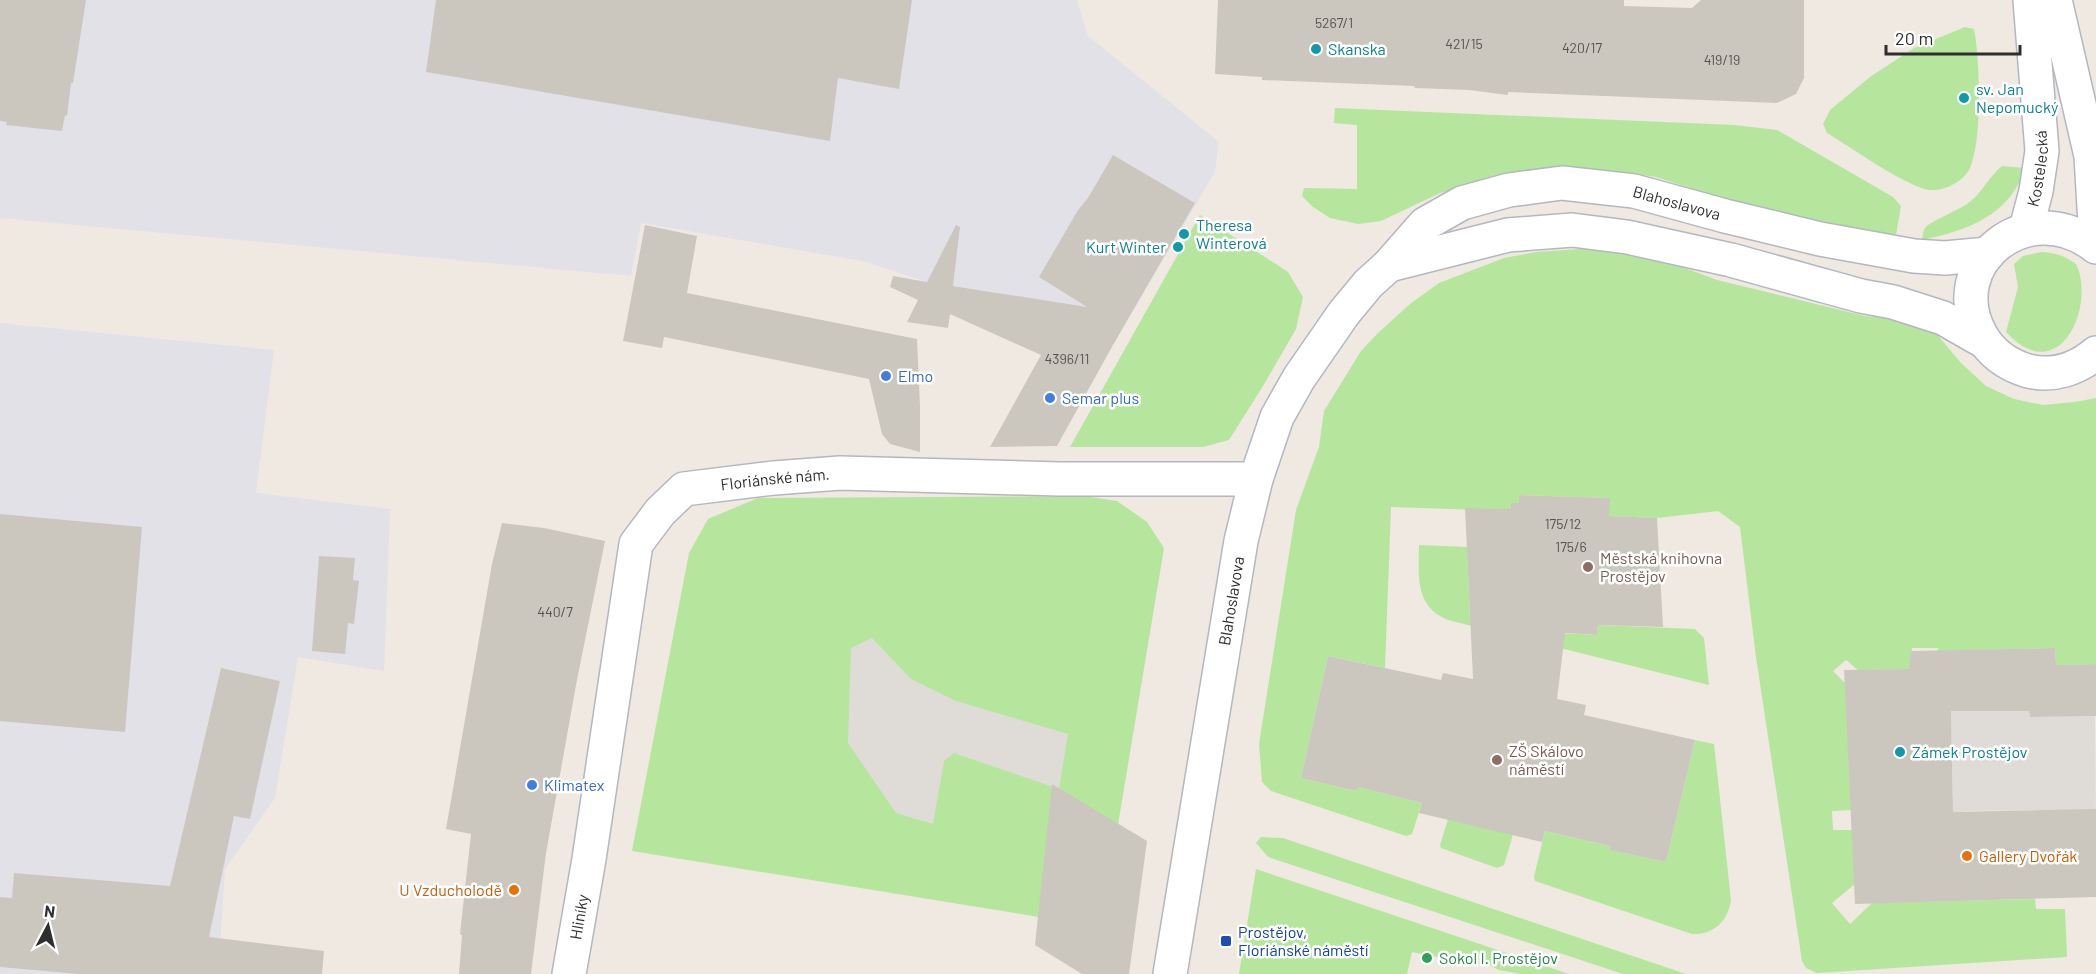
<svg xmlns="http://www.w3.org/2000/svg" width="2096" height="974" font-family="Barlow,sans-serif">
  <rect width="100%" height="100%" fill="#efe9e1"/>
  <g fill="#e3e1e8">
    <path d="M0,0H1077L1088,36L1219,142L1215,172L1113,345L996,292L927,282L863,261L641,223L631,276L0,218Z"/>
    <path d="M0,323L274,350L256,493L390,509L384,671L298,657L275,798L225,869L218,974H0Z"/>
  </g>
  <g fill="#b6e59e">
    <path d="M1965,27L1974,29C1980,59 1983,144 1969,170C1962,182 1945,191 1930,190C1908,188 1849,146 1827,133L1823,124L1830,110L1870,77L1914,48Z"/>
    <path d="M1335,108L1734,125L1777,130L1893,197L1901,206L1895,241L1753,208L1656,177L1614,171L1546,169L1492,176L1438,194L1381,221L1358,224L1330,218L1313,207L1302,196L1304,188L1357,189V125L1334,123Z"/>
    <path d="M2002,166L2025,168C2011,215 1966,231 1922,240C1923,235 1923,230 1926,227C1930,222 1958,210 1967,204C1982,194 1988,177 2002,166Z"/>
    <path d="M1200,215L1288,272L1303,297L1296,329L1263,386L1229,440L1203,447H1070Z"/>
    <path d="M1593,248L1618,250L1666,261L1717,280L1865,316L1903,319L1935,332L1961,363L1986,386L2014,399L2043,405L2075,402L2096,398V664L2056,665L2055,648L1938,651V648H1912L1909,669L1858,670L1846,660L1833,671L1845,683L1851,810L1832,811L1833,830H1852L1855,884L1832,903L1850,924L1872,903L2035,899L2036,909H2065L2067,957L1817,973L1806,968L1802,961L1756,657L1740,527L1718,511L1657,518L1609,516V498L1520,495L1519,503H1512L1511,511L1391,507L1385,668L1328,656L1301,778L1356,791L1358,787L1422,803L1412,834L1406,836L1271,791L1262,782L1259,744L1296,510L1319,447L1324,411L1361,351L1378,333L1410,304L1439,283L1504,258L1536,252Z"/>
    <path d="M2042,252C2056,253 2065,256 2076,264C2096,303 2061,391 2006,332L2018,287L2014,264L2023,256Z"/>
    <path d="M1084,496L1117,501L1147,522L1164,548L1101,927L632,851L689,553L708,519L758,498Z"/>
    <path d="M1419,545L1467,547L1470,618L1536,632L1597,635L1598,625L1695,629L1704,638L1709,685L1448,620C1414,606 1419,576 1419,545Z"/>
    <path d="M1695,740L1714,744L1731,900C1728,921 1714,935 1692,934L1535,881L1534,877L1545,831L1610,846L1609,850L1666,862Z"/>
    <path d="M1449,816L1514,831L1504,865L1497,868L1441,848L1440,845Z"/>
    <path d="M1261,837L1283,838L1686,974H1623L1268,857L1256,843Z"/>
    <path d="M1256,869L1569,974H1521L1499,970L1487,964H1473L1412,952L1407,974H1239Z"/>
  </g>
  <g fill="#dfdcd8">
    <path d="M872,638L911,679L956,701L1068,734L1059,789L954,753L944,761L933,824L896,813L848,743L851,648Z"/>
    <path d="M1951,711H2029L2030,717L2095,716L2096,822L2035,810L1964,811L1934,821L1953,797Z"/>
  </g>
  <g fill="#cbc7bf">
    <path d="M0,0H86L73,83H71L67,116L65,115L62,131L6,125L7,122L0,121Z"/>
    <path d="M436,0H912L899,89L838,78L830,141L426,72Z"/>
    <path d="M1218,0H1624V6L1692,8L1701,0H1804V78L1796,94L1777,103L1508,92V95L1469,90L1415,88L1414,86L1262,80V77L1215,74Z"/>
    <path d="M1113,155L1195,203L1113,345L1057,446L990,447L1041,355L950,314L948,328L907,322L918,300L890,287L893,276L927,282L956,225L960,227L953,286L1087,307L1039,277L1078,210L1088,198Z"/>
    <path d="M645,225L697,236L687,293L917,339L920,406V452L890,444L882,434L869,379L664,337L662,348L623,341Z"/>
    <path d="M1519,495L1610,498L1609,516L1657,518L1663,627L1598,625L1597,635L1565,633L1557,699L1586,705L1584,715L1695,740L1666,862L1609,850L1610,846L1545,831L1542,842L1419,813L1422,803L1358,787L1356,791L1301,778L1328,656L1441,680L1443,673L1473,679L1465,508L1511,509V503H1519Z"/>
    <path d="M0,514L142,527L125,732L0,721Z"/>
    <path d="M502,523L544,528L605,541L576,685L546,853L531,974H459L462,935L460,934L471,834L446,829L492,564Z"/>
    <path d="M319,556L355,558L353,580L359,581L354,624L348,623L345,654L312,651Z"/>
    <path d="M2055,648L2056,665L2096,664V716L2030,717L2029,711H1951L1953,812L2096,809V897L1855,904L1844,670L1909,669L1911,651Z"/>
    <path d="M221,668L280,681L250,819L234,816L209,937L324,951L322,974H79L0,967V897L12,898L14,873L170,886Z"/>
    <path d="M1052,784L1147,841L1129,974H1082L1035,945Z"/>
  </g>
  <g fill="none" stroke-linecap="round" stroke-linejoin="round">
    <defs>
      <g id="street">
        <path id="s1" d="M569,974L589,859L636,544L660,512L684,489L774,478L840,473L1059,479H1256"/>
      </g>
      <g id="secondary">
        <path d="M2055,0L2091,156L2096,242"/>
        <path id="s2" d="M2026,229L2036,191L2042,151L2030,0"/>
        <path d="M2096,247C2028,193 1941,264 1981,335C1991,353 2008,365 2028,371C2053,377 2077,369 2096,353"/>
        <path d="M1389,265L1508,235L1572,230L1627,237L1731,260L1861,296L1893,302L1943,318L1985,342"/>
        <path id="s3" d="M1170,974L1241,541L1256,479L1277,417L1299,378L1344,313L1368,284L1389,265L1425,224L1462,203L1509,190L1562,183L1634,191L1725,216L1820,239L1914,256L1945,258L1988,254"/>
      </g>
    </defs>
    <use href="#street" stroke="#b4b7c1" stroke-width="36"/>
    <use href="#secondary" stroke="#b4b7c1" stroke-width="36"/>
    <use href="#street" stroke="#fff" stroke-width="33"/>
    <use href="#secondary" stroke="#fff" stroke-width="33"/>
  </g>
  <g fill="#0f9aa8" stroke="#fff" stroke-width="2">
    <circle cx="1316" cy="49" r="6"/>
    <circle cx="1964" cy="98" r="6"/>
    <circle cx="1184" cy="234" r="6"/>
    <circle cx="1178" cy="247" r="6"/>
    <circle cx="1900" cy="752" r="6"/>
  </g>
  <g fill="#3f7fe0" stroke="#fff" stroke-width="2">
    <circle cx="886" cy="376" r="6"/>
    <circle cx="1050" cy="398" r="6"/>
    <circle cx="532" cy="785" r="6"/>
  </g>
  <g fill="#8d6e63" stroke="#fff" stroke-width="2">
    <circle cx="1588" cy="567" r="6"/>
    <circle cx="1497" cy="760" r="6"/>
  </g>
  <g fill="#e8710a" stroke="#fff" stroke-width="2">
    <circle cx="1967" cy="856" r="6"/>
    <circle cx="514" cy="890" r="6"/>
  </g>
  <rect fill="#1a4fb4" stroke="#fff" stroke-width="2" x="1220" y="935" width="12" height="12" rx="3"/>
  <circle fill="#2e9e5b" stroke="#fff" stroke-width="2" cx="1427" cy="958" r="6"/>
  <g text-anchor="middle" stroke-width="5" stroke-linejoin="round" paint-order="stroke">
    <g font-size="14" fill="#555452">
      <text x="1334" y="28">5267/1</text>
      <text x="1464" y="49">421/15</text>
      <text x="1582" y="53">420/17</text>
      <text x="1722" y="65">419/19</text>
      <text x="1067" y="364">4396/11</text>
      <text x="1563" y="529">175/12</text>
      <text x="1571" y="552">175/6</text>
      <text x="555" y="617">440/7</text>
    </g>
    <g font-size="16" fill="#0d838f" stroke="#fff" text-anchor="start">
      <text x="1328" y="55">Skanska</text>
      <text x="1976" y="95">sv. Jan<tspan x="1976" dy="18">Nepomucký</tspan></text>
      <text x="1196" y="231">Theresa<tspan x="1196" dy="18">Winterová</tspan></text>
      <text x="1166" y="253" text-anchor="end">Kurt Winter</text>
      <text x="1912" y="758">Zámek Prostějov</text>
    </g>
    <g font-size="16" fill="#2e2e2e" stroke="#fff">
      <text dy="6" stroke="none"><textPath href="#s2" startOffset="62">Kostelecká</textPath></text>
      <text dy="6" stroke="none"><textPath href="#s3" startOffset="1074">Blahoslavova</textPath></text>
      <text dy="6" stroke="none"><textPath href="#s1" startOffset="600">Floriánské nám.</textPath></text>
      <text dy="6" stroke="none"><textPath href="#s3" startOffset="378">Blahoslavova</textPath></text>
      <text dy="6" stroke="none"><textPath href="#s1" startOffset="58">Hliníky</textPath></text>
    </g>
    <g font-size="16" fill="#366cbe" stroke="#fff" text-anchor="start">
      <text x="898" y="382">Elmo</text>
      <text x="1062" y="404">Semar plus</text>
      <text x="544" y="791">Klimatex</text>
    </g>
    <g font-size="16" fill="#785e54" stroke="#fff" text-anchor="start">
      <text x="1600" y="564">Městská knihovna<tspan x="1600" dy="18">Prostějov</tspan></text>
      <text x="1509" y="757">ZŠ Skálovo<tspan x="1509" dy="18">náměstí</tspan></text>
    </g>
    <g font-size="16" fill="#c56008" stroke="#fff" text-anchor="start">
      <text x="1979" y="862">Gallery Dvořák</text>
      <text x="502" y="896" text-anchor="end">U Vzducholodě</text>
    </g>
    <g font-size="16" fill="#164399" stroke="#fff" text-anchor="start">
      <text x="1238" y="938">Prostějov,<tspan x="1238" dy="18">Floriánské náměstí</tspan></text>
    </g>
    <g font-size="16" fill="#27864d" stroke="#fff" text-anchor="start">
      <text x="1439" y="964">Sokol I. Prostějov</text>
    </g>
  </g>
  <g transform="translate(48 926) rotate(7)" stroke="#ffffff" stroke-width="4.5" paint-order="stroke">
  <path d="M0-4.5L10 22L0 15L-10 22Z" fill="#2e2e2e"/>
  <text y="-9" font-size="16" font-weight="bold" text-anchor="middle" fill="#2e2e2e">N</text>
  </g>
  <path d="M1886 45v9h134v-9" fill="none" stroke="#2e2e2e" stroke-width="3"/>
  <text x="1895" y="45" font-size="18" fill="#2e2e2e" stroke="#ffffff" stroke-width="4.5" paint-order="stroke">20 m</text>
</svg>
